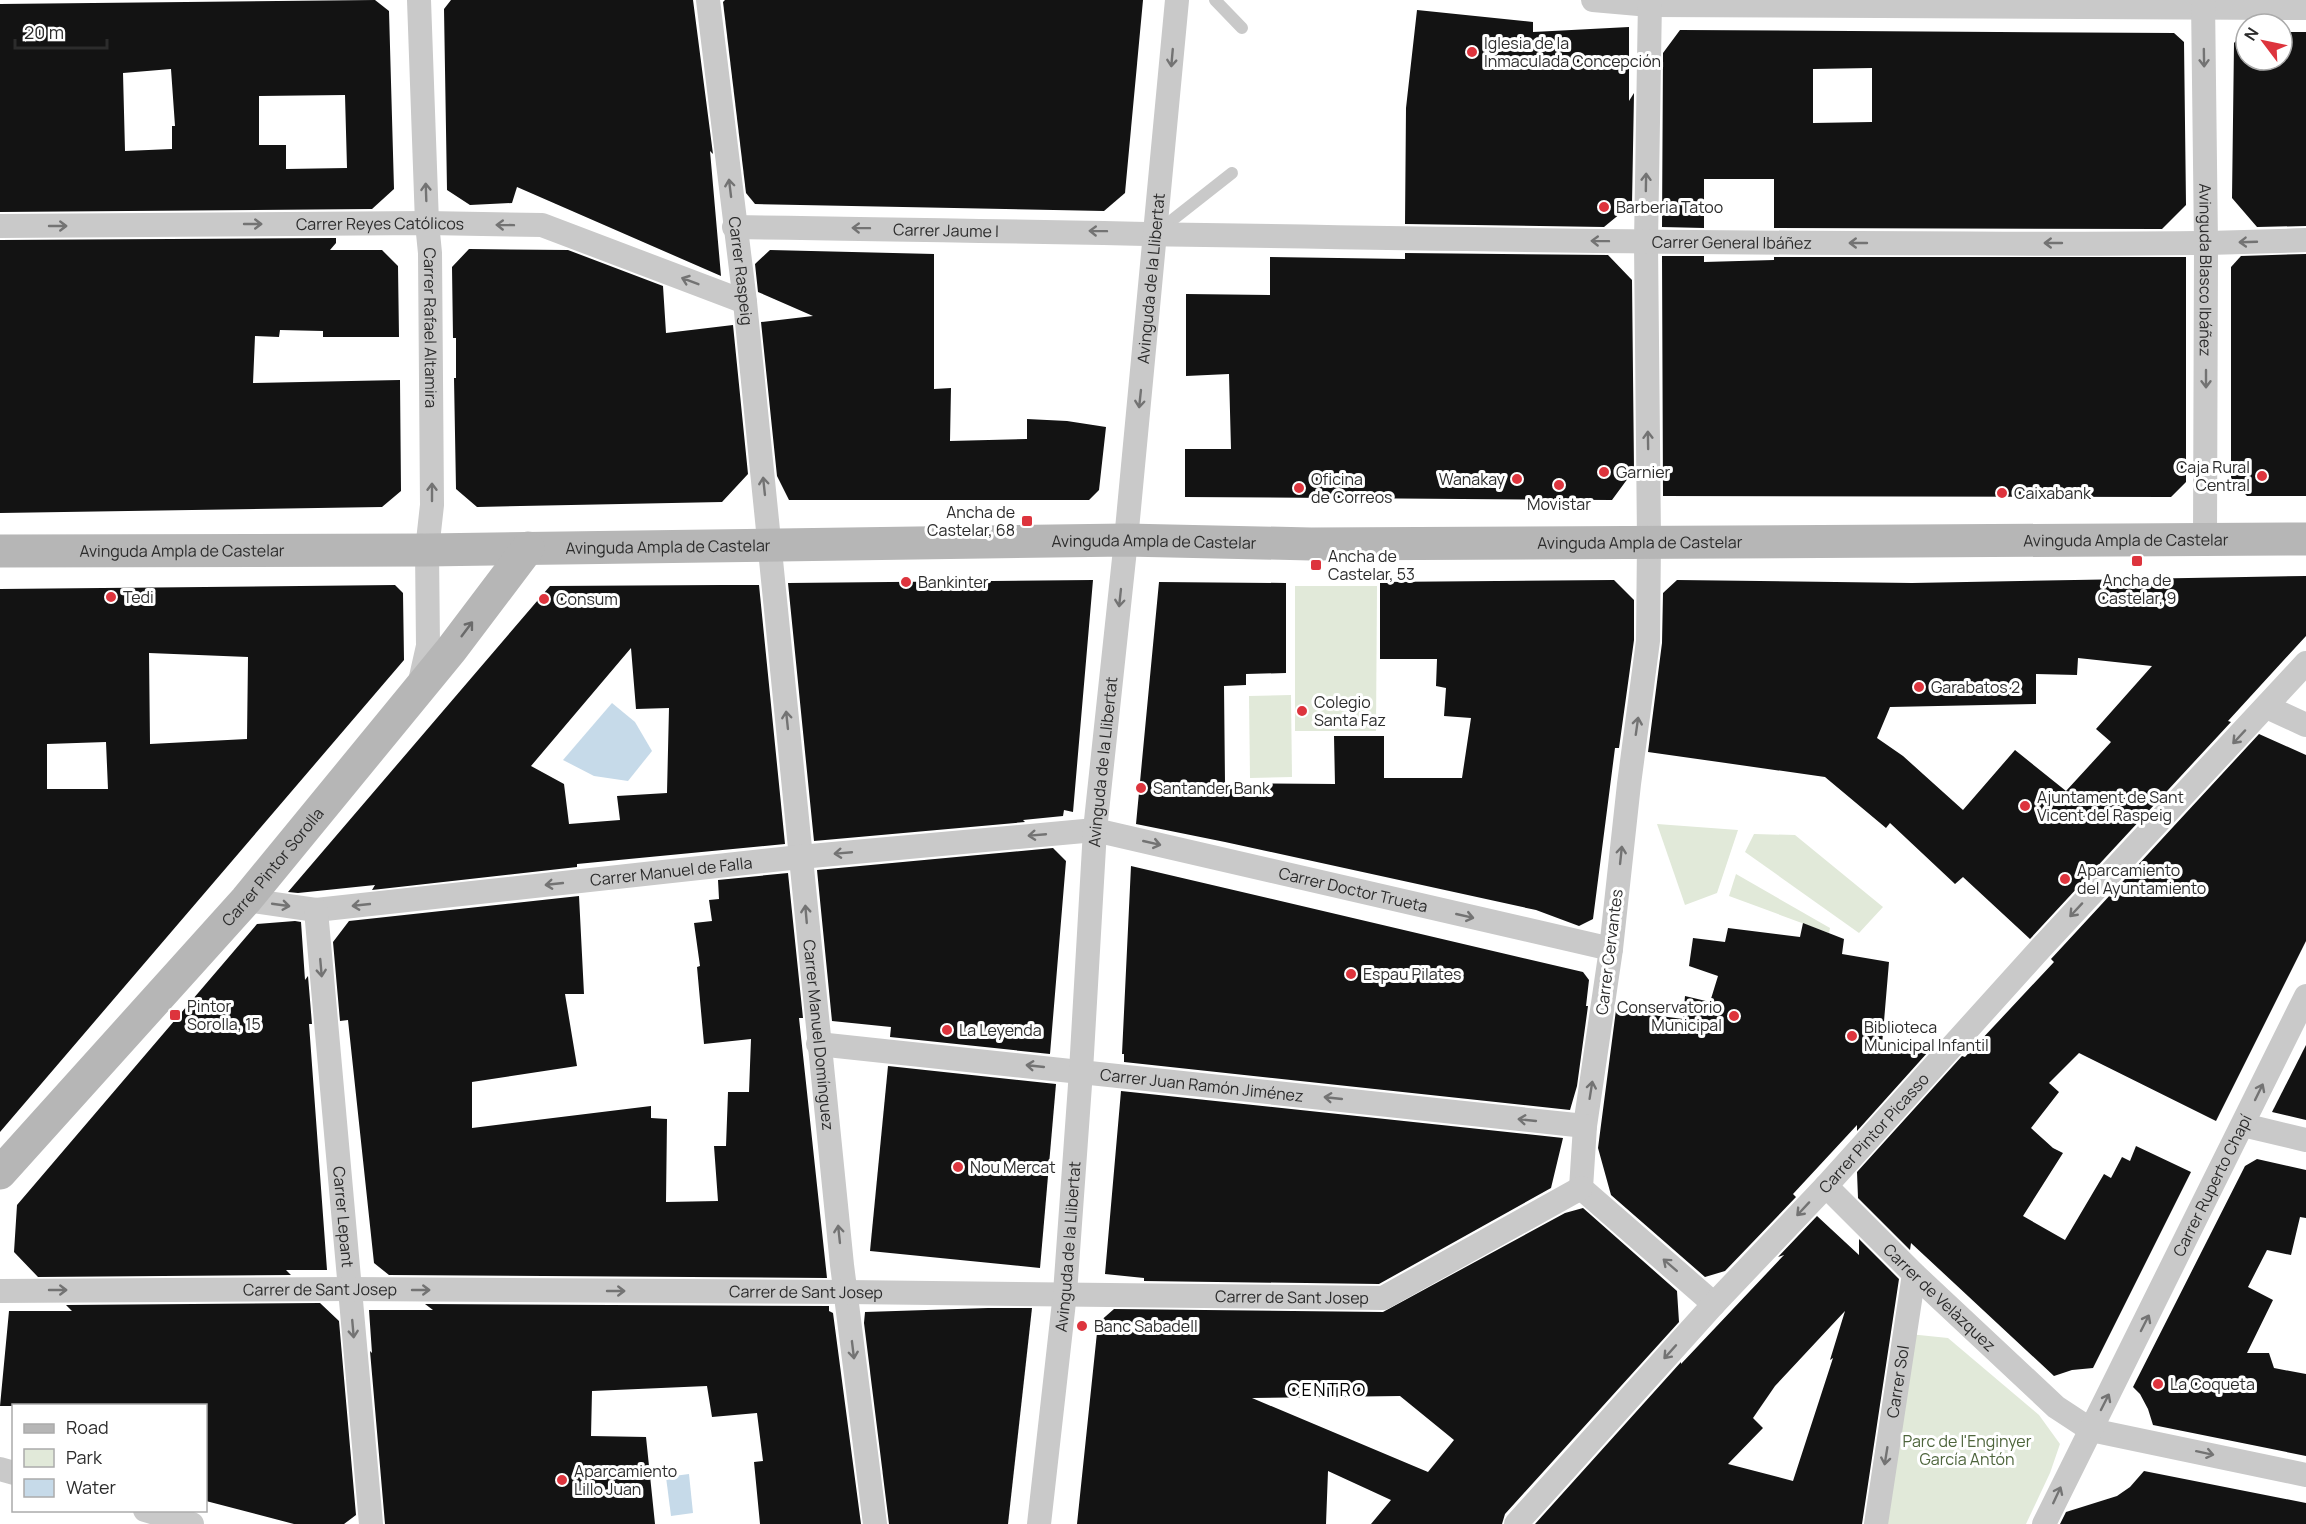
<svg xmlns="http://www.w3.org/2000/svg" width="2306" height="1524" font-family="Manrope,sans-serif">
  <rect width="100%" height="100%" fill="#fff"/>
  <g fill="#e1e9d9">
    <path d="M1295,586H1377L1376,731H1295Z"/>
    <path d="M1291,695L1292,777L1250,778L1249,696Z"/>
    <path d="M1657,824L1738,830L1717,893L1685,905Z"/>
    <path d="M1754,834L1795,835L1883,907L1859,933L1745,852Z"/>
    <path d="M1736,874L1830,928L1829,933L1729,896Z"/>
    <path d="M1909,1334L1948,1338L2039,1415L2060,1444L2050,1473L2026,1524H1881Z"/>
  </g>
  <g fill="#c6dae9">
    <path d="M612,703L635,722L652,751L628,781L594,776L563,760Z"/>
    <path d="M689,1474L693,1513L671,1516L666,1477Z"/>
  </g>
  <g fill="#131313" fill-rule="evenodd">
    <path d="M375,0L389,11L394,189L372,209L0,212V4ZM171,69L175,126H172V149L125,151L123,73ZM345,95L347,168L286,169V145H259V96Z"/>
    <path d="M451,0H693L713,154L710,151L721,276L517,187L512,203L470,205L447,190L444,9Z"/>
    <path d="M725,0H1143L1125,193L1104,211L755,204L746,193L723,2Z"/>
    <path d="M1417,10L1533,22V32L1629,27V101L1634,93L1632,204L1604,227L1405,224L1406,108Z"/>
    <path d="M1680,30L2174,33L2184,42L2186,205L2162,229L1774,228V179H1704V228L1662,227L1663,53ZM1872,68V122L1813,123V69Z"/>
    <path d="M2244,32H2246V60H2282V32H2306V226L2257,227L2232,198L2234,43Z"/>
    <path d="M336,238V243L330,250H382L398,266L399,337H323V331L280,330L279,337L255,336L253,383L400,380L401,491L382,507L0,513V240Z"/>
    <path d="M469,249L568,250L663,286L666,333L733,325L748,474L722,502L477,507L456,489L454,378H456V338H453L452,267Z"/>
    <path d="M770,250L934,254V389L951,388L950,441L1027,439V419L1067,421L1106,427L1099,490L1089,500H789L777,476L761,322L813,316L758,292L755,264Z"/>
    <path d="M1405,253L1608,255L1632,280L1634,470L1612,500L1185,497V449H1231L1229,374L1186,376V294L1270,295V257L1405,259Z"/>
    <path d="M2306,254V496H2247L2231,479V267L2241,256Z"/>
    <path d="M1662,256H1704V262L1774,260V257H2186V482L2171,497L1663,496Z"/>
    <path d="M2306,576V636L2228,721L2231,722L2030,939L1963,877L1955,884L1890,823L1886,828L1825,777L1648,752L1662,643L1663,593L1677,580L1912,583ZM2078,658L2152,666L2096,729L2111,742L2066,791L2015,750L1963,810L1903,756L1877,738L1890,707L2036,704V674L2077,675Z"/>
    <path d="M1093,580L1073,812L1064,810L1063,816L1023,820L1025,822L814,841L788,583Z"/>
    <path d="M1614,580L1634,600V640L1619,748H1615L1593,919L1579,926L1536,910L1225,842L1136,824L1159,582L1286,583V673L1246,674V685L1224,686L1225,783L1335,784L1334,736H1384V778H1462L1471,718L1444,716L1446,688L1436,686L1437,659H1380V582Z"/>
    <path d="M395,585L403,593L404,660L0,1132V589ZM149,653L248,657L247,739L150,744ZM106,742L108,789H47V744Z"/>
    <path d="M721,585H759L785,844L577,864V867L372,890L375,885L298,893L288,892L550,586ZM631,648L636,709L669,708L667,793L617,796L620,820L569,824L564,784L531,766Z"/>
    <path d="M2259,734L2306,755V941L2216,1121L2079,1053L2049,1083L2059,1092L2031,1128L2053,1148L2063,1153L2023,1216L2065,1240L2104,1174L2111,1178L2122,1157L2130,1161L2136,1146L2191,1172L2093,1368L2072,1370L2054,1376L1911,1243L1910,1250L1858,1198L1857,1172L1962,1056L1965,1057L2054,962L2051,959Z"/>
    <path d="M1053,848L1066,861L1050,1054L890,1037L891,1027L832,1021L817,870Z"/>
    <path d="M1131,866L1583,972L1589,980L1586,1006H1588L1577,1086L1570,1110L1124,1062V1054H1122Z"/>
    <path d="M788,873L803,1018H799L827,1278L389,1275L374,1263L348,1020L340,1021L333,942L349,921L579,896L584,994H565L577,1066L472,1082V1128L651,1106V1118L667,1119L666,1202L718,1201L714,1146H726L728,1092H749L751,1039L704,1044L697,967L700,966L694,923L712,921L709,900L719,899L718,880Z"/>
    <path d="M295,921L301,922L305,980L308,976L312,1024H309L327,1270H286L291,1275L38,1277L14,1252L17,1205L257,924Z"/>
    <path d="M1803,923L1844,939L1842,954L1889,962L1882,1045L1928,1052L1857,1131V1125L1793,1194L1796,1197L1725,1271L1705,1277L1611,1195L1598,1148L1616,1010L1683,1019L1685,996L1710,1002L1718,976L1689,966L1693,938L1725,942L1728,928L1800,937Z"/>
    <path d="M2306,1045V1120L2272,1112Z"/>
    <path d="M888,1066L1056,1084L1040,1268L870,1251Z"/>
    <path d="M1121,1091L1563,1138L1551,1188L1379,1284L1144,1281V1278L1105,1274Z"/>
    <path d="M2257,1159L2306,1170V1218L2300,1217L2291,1255L2267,1250L2248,1287L2273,1300L2247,1353H2269L2274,1368L2306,1374V1456L2153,1425L2148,1409L2140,1394L2133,1387L2245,1166Z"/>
    <path d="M1583,1208L1677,1291L1679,1322L1505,1514L1502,1524H1371L1391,1500L1328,1471L1326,1524H1077L1098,1323L1114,1309L1383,1312L1565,1213ZM1400,1396L1454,1440L1428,1472L1252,1398Z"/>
    <path d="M1817,1216L1859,1255V1239L1899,1279L1862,1524H1535L1681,1362V1364L1784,1255L1778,1257ZM1845,1311L1830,1360L1833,1358L1793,1481L1728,1464L1763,1428L1753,1418L1775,1386Z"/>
    <path d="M320,1303L339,1321L356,1515L344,1524H294L206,1501V1406H0L9,1311H72L66,1305Z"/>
    <path d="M425,1304L829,1306V1311L833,1313L861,1524H760L754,1462L763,1461L757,1413L712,1417L707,1386L592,1391L591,1436L646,1437L655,1524H385L370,1351L372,1353L369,1310H433Z"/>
    <path d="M988,1308H1032L1008,1524H889L864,1323L865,1312Z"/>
    <path d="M2144,1471L2306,1503V1524H2060L2066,1512L2117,1496L2130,1487Z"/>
  </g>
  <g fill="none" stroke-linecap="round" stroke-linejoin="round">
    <g stroke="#c9c9c9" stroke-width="12">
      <path d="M1215,0L1242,28"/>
      <path d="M1157,232L1232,173"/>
    </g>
    <g stroke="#c9c9c9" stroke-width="24">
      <path id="s1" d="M419,0L427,223L430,253L432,505L427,550L428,646L419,686"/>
      <path id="s2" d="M708,0L745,302L842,1265L875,1524"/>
      <path d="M1593,0L1650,5L2306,8"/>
      <path d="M1650,0L1646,243L1649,540L1648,641L1629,784L1611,949L1585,1126L1581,1188L1714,1304"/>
      <path id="s3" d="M2203,0L2206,244L2205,539"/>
      <path id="s4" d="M0,226L427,223L542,225L745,302"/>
      <path id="s5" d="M734,227C1108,232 1482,242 1856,243C2006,243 2156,246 2306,240"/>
      <path d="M2267,707L2306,725"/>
      <path id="s6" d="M246,900L316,910L800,857L1095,830L1611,949"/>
      <path id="s7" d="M316,910L371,1524"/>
      <path id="s8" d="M818,1044L1585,1126"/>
      <path d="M2243,1125L2306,1140"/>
      <path id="s9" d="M1826,1186L1914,1274L2056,1407L2091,1430L2306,1475"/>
      <path id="s10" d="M0,1291L349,1289L846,1292L1383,1298L1581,1188"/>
      <path d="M0,1469L14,1473"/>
      <path d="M145,1510L192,1524"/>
      <path id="s11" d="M1039,1524L1065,1293L1081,1071L1095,830L1126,540L1177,0"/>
      <path id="s12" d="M1516,1524L1714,1304L1826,1186L2040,949L2306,663"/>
      <path id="s13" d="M1876,1524L1914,1274"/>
      <path id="s14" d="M2044,1524L2306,996"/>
    </g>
    <g stroke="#b6b6b6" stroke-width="33">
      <path id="s15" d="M0,551L427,550L1126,540L1311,544L2306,539"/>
      <path id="s16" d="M0,1173L246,900L451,650L528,548"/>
    </g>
  </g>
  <defs><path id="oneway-shaft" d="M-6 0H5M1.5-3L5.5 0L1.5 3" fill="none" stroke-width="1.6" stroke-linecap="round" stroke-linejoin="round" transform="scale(1.5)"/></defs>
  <g stroke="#737373">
    <use href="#oneway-shaft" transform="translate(1172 58) rotate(95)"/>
    <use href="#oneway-shaft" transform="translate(2204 58) rotate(89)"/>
    <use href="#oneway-shaft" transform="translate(1646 182) rotate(-89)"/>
    <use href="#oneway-shaft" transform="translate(730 188) rotate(-97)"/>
    <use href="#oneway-shaft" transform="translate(426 192) rotate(-92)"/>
    <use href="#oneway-shaft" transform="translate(253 224)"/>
    <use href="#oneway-shaft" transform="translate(505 225) rotate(-179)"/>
    <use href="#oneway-shaft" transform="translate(58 226)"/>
    <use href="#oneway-shaft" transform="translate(861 228) rotate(-179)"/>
    <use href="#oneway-shaft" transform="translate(1098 231) rotate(-179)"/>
    <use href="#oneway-shaft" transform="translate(1600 241) rotate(-179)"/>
    <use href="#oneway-shaft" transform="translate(2248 242) rotate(178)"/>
    <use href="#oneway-shaft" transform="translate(1858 243) rotate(-180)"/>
    <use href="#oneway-shaft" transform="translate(2053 243) rotate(-180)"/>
    <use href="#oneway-shaft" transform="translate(690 281) rotate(-159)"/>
    <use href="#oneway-shaft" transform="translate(2206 379) rotate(90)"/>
    <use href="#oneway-shaft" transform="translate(1140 399) rotate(96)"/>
    <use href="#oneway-shaft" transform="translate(1648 440) rotate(-91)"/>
    <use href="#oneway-shaft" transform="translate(764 486) rotate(-96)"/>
    <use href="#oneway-shaft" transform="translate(432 492) rotate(-90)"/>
    <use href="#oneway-shaft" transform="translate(1120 598) rotate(96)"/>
    <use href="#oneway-shaft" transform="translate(787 720) rotate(-96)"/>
    <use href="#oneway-shaft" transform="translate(1637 726) rotate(-82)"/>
    <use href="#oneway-shaft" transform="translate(2239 737) rotate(133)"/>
    <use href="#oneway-shaft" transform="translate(1037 835) rotate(175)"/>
    <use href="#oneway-shaft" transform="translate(1152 843) rotate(13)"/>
    <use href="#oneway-shaft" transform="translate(843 853) rotate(175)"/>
    <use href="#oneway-shaft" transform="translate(1621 855) rotate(-84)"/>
    <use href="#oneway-shaft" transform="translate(554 884) rotate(174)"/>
    <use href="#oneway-shaft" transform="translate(281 905) rotate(8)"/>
    <use href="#oneway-shaft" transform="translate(361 905) rotate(174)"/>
    <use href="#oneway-shaft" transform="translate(2076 910) rotate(133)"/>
    <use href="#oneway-shaft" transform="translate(806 914) rotate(-95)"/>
    <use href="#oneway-shaft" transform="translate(1465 916) rotate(13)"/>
    <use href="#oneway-shaft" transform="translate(321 968) rotate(85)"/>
    <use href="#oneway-shaft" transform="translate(1035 1066) rotate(-174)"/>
    <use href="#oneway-shaft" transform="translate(1591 1090) rotate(-81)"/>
    <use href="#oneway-shaft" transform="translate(2259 1092) rotate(-64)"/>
    <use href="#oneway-shaft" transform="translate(1333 1098) rotate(-174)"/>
    <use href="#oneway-shaft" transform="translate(1527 1120) rotate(-174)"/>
    <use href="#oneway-shaft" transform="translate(1803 1209) rotate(133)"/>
    <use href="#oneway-shaft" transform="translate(839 1234) rotate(-96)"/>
    <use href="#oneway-shaft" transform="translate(1670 1265) rotate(-139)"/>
    <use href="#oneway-shaft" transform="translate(58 1290)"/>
    <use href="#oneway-shaft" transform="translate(421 1290)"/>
    <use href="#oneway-shaft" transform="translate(616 1291)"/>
    <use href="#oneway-shaft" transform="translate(2145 1323) rotate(-63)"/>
    <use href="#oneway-shaft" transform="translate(353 1329) rotate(85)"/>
    <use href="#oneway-shaft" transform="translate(853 1350) rotate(83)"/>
    <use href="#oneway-shaft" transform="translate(1670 1352) rotate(132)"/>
    <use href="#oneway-shaft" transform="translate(2105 1402) rotate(-63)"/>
    <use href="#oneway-shaft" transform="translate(2205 1453) rotate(12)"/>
    <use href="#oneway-shaft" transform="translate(1886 1456) rotate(99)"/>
    <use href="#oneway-shaft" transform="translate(2057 1495) rotate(-65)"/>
  </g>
  <use stroke="#6a6a6a" href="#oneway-shaft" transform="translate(467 629) rotate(-53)"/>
  <g fill="#dd343d" stroke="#fff" stroke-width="2">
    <circle cx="1472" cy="52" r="6"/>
    <circle cx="1604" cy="207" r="6"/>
    <circle cx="1604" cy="472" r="6"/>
    <circle cx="2262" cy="476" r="6"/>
    <circle cx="1517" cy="479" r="6"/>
    <circle cx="1559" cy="485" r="6"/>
    <circle cx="1299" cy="488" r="6"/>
    <circle cx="2002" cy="493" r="6"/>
    <rect x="1021" y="515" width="12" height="12" rx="3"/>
    <rect x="2131" y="555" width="12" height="12" rx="3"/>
    <rect x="1310" y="559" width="12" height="12" rx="3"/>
    <circle cx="906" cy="582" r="6"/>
    <circle cx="111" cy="597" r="6"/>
    <circle cx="544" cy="599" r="6"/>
    <circle cx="1919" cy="687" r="6"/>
    <circle cx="1302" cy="711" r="6"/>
    <circle cx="1141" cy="788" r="6"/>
    <circle cx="2025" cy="806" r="6"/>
    <circle cx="2065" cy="879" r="6"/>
    <circle cx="1351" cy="974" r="6"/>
    <rect x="169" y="1009" width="12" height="12" rx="3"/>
    <circle cx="1734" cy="1016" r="6"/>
    <circle cx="947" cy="1030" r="6"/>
    <circle cx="1852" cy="1036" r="6"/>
    <circle cx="958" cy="1167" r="6"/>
    <circle cx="1082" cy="1326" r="6"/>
    <circle cx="2158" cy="1384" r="6"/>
    <circle cx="562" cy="1480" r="6"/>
  </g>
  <g text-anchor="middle" stroke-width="6" stroke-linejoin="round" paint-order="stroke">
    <g font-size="16" fill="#2c2c2c" stroke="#fff" text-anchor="start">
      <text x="1484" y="49">Iglesia de la<tspan x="1484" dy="18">Inmaculada Concepción</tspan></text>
      <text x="1616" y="213">Barberia Tatoo</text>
      <text x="2250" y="473" text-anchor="end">Caja Rural<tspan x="2250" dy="18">Central</tspan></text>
      <text x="1616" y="478">Garnier</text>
      <text x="1311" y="485">Oficina<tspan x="1311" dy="18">de Correos</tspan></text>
      <text x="1505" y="485" text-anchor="end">Wanakay</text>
      <text x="2014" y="499">Caixabank</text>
      <text x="1559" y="510" text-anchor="middle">Movistar</text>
      <text x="1015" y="518" text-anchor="end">Ancha de<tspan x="1015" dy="18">Castelar, 68</tspan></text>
      <text x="1328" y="562">Ancha de<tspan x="1328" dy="18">Castelar, 53</tspan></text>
      <text x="2137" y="586" text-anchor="middle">Ancha de<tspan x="2137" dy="18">Castelar, 9</tspan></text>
      <text x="918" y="588">Bankinter</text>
      <text x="123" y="603">Tedi</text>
      <text x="556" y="605">Consum</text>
      <text x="1931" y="693">Garabatos 2</text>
      <text x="1314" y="708">Colegio<tspan x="1314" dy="18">Santa Faz</tspan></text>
      <text x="1153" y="794">Santander Bank</text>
      <text x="2037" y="803">Ajuntament de Sant<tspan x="2037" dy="18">Vicent del Raspeig</tspan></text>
      <text x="2077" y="876">Aparcamiento<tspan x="2077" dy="18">del Ayuntamiento</tspan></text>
      <text x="1363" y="980">Espau Pilates</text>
      <text x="187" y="1012">Pintor<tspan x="187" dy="18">Sorolla, 15</tspan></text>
      <text x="1722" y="1013" text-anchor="end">Conservatorio<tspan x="1722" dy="18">Municipal</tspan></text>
      <text x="1864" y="1033">Biblioteca<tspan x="1864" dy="18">Municipal Infantil</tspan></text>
      <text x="959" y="1036">La Leyenda</text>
      <text x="970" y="1173">Nou Mercat</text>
      <text x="1094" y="1332">Banc Sabadell</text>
      <text x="2170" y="1390">La Coqueta</text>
      <text x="574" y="1477">Aparcamiento<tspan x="574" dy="18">Lillo Juan</tspan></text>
    </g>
    <g font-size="16" fill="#2c2c2c" stroke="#fff">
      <text dy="6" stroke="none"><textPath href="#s4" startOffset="380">Carrer Reyes Católicos</textPath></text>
      <text dy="6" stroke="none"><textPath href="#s5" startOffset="212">Carrer Jaume I</textPath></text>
      <text dy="6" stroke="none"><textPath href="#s5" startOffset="998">Carrer General Ibáñez</textPath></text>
      <text dy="6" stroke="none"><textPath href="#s3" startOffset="270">Avinguda Blasco Ibáñez</textPath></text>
      <text dy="6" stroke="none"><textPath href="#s2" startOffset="273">Carrer Raspeig</textPath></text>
      <text dy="6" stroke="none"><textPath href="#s11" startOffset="1251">Avinguda de la Llibertat</textPath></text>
      <text dy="6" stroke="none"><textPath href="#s1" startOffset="328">Carrer Rafael Altamira</textPath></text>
      <text dy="6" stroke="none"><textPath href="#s15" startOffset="2126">Avinguda Ampla de Castelar</textPath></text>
      <text dy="6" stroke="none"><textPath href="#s15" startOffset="1640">Avinguda Ampla de Castelar</textPath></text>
      <text dy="6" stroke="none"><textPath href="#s15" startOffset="1154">Avinguda Ampla de Castelar</textPath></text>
      <text dy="6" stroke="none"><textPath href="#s15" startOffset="668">Avinguda Ampla de Castelar</textPath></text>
      <text dy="6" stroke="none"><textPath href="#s15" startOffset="182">Avinguda Ampla de Castelar</textPath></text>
      <text dy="6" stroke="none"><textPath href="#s11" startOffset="765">Avinguda de la Llibertat</textPath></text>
      <text dy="6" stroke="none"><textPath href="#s16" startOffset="410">Carrer Pintor Sorolla</textPath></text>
      <text dy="6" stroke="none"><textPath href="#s6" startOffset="428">Carrer Manuel de Falla</textPath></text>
      <text dy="6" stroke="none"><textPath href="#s6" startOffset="1119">Carrer Doctor Trueta</textPath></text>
      <text transform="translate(1609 952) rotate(-83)" y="6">Carrer Cervantes</text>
      <text dy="6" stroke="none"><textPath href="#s2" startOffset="1041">Carrer Manuel Domínguez</textPath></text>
      <text dy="6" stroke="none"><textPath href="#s8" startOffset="386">Carrer Juan Ramón Jiménez</textPath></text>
      <text dy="6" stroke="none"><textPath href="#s12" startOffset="530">Carrer Pintor Picasso</textPath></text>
      <text dy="6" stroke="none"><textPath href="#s14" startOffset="378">Carrer Ruperto Chapí</textPath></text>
      <text dy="6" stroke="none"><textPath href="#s7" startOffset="308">Carrer Lepant</textPath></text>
      <text dy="6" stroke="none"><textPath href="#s11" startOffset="279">Avinguda de la Llibertat</textPath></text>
      <text dy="6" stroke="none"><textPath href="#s10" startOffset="320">Carrer de Sant Josep</textPath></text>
      <text dy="6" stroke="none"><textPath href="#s10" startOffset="806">Carrer de Sant Josep</textPath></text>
      <text dy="6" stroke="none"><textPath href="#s10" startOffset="1292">Carrer de Sant Josep</textPath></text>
      <text dy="6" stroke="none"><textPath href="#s9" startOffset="159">Carrer de Velàzquez</textPath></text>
      <text dy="6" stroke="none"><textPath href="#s13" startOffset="144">Carrer Sol</textPath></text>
    </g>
    <g font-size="16" fill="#4e653c" stroke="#fff">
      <text x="1967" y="1447">Parc de l'Enginyer<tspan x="1967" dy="18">García Antón</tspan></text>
    </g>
    <g font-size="18" letter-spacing="1.5" fill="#000" stroke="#fff">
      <text x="1327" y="1396">CENTRO</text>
    </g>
  </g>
  <rect x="12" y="1404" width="195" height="108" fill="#ffffff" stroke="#ababab" stroke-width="1.5"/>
  <rect x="24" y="1424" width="30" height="9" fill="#b6b6b6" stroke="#ababab" stroke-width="1.5"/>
  <text x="66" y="1434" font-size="18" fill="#2c2c2c">Road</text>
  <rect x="24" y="1449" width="30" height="18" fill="#e1e9d9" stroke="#ababab" stroke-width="1.5"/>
  <text x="66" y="1464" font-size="18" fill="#2c2c2c">Park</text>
  <rect x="24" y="1479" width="30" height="18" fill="#c6dae9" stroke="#ababab" stroke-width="1.5"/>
  <text x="66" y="1494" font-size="18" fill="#2c2c2c">Water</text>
  <g transform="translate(2264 42) rotate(302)"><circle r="28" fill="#ffffff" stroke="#ababab" stroke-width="1.5"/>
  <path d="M0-4.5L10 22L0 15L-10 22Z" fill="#dd343d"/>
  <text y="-9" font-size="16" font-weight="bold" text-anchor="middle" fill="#2c2c2c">N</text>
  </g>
  <path d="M15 39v9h92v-9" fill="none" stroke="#2c2c2c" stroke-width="3"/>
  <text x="24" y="39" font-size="18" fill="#2c2c2c" stroke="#ffffff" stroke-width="4.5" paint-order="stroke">20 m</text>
</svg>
